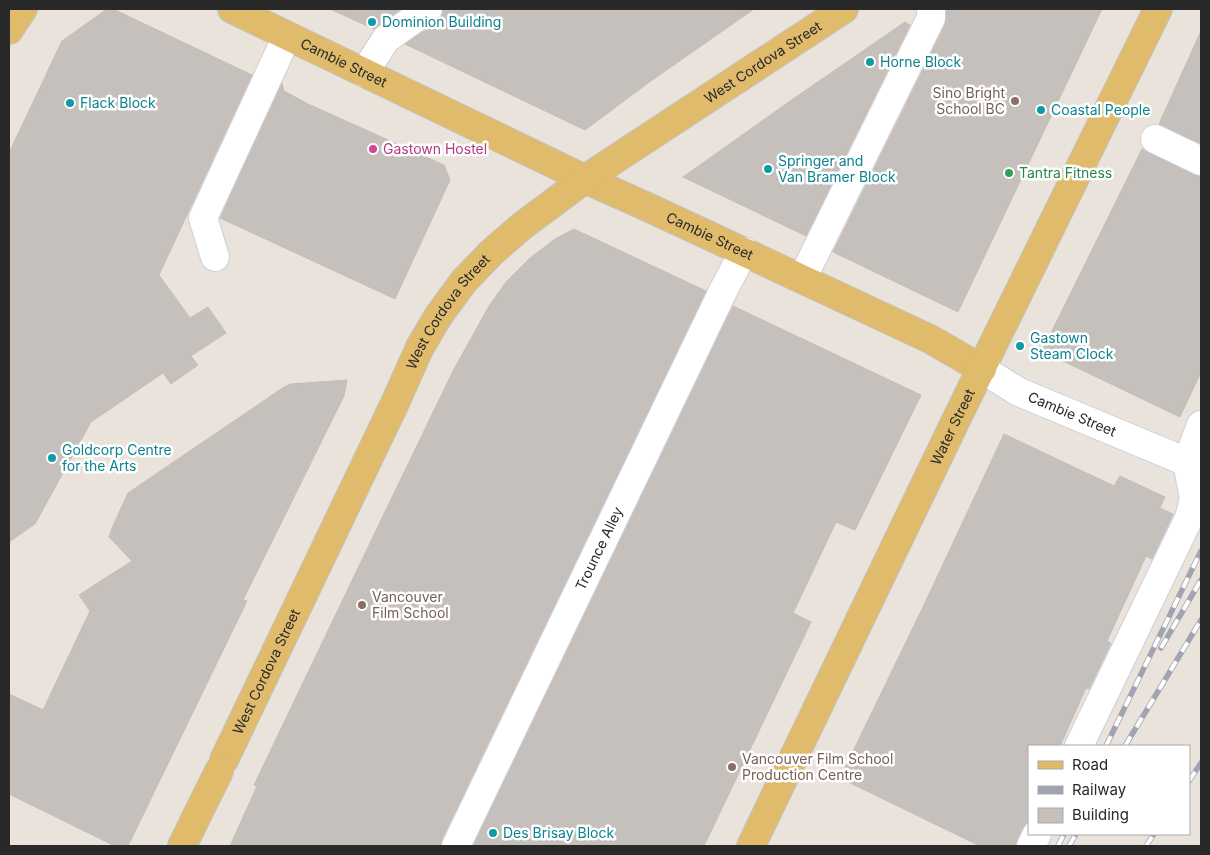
<svg xmlns="http://www.w3.org/2000/svg" width="1210" height="855" font-family="Inter,sans-serif">
  <rect width="100%" height="100%" fill="#eae3dc"/>
  <g fill="#c5c0bc" stroke="#c5beb6">
    <path d="M107,9H113L252,75L159,275L190,318L208,307L226,333L191,356L198,365L171,384L163,373L91,422L35,524L9,542V153L62,41Z"/>
    <path d="M330,9H401L374,29Z"/>
    <path d="M443,9H754L648,83L585,130L405,44L437,22L442,16Z"/>
    <path d="M947,9H1102L958,312L833,252L945,25Z"/>
    <path d="M905,22L910,25L806,236L683,177L793,99Z"/>
    <path d="M1201,31V144L1159,124Z"/>
    <path d="M282,83L284,91L308,104L444,165L450,180L395,299L220,218Z"/>
    <path d="M1142,149L1194,175L1201,176V372L1180,417L1042,351Z"/>
    <path d="M574,229L706,291L442,839L441,846H230L257,786L254,785L381,520L453,371L489,306L506,282L530,258L555,239Z"/>
    <path d="M733,306L921,395L855,530L836,522L793,613L811,622L704,846H473Z"/>
    <path d="M347,380L344,396L243,600L247,601L128,846H115L9,794V694L43,710L90,611L79,595L132,561L109,537L112,528L128,493L284,387L291,384Z"/>
    <path d="M1004,434L1114,486L1120,476L1165,497L1160,508L1173,514L1152,559L1146,556L1107,641L1111,643L1089,689L1086,688L1060,746H1029V821L1023,827L1015,846H980L840,778L922,609Z"/>
  </g>
  <g fill="none" stroke-linecap="round" stroke-linejoin="round">
    <defs>
      <g id="minor">
        <path d="M364,73L386,39L428,9"/>
        <path d="M1155,139L1201,161"/>
        <path d="M215,257L203,218L287,36"/>
        <path d="M802,279L931,18V9"/>
        <path id="s1" d="M982,369L1019,392L1187,462L1201,461"/>
        <path d="M1079,746L1189,518L1194,499L1187,462L1201,425"/>
        <path id="s2" d="M456,846L723,291L744,251"/>
        <path d="M1031,846L1037,834"/>
      </g>
      <g id="major">
        <path id="s3" d="M232,9L585,179L654,210L930,339L982,369"/>
        <path d="M9,30L23,9"/>
        <path id="s4" d="M224,760L395,403L420,347L439,315L464,281L492,252L522,226L585,179L844,9"/>
        <path d="M182,846L219,771"/>
        <path id="s5" d="M751,846L956,420L1158,9"/>
      </g>
    </defs>
    <use href="#minor" stroke="#cbcfd9" stroke-width="30"/>
    <use href="#major" stroke="#c3c3c3" stroke-width="30"/>
    <use href="#minor" stroke="#fff" stroke-width="28"/>
    <use href="#major" stroke="#e0bb6b" stroke-width="28"/>
    <defs>
      <g id="rail">
        <path d="M1161,648L1201,580"/>
        <path d="M1106,746L1201,551"/>
        <path d="M1125,746L1201,620"/>
        <path d="M1189,781L1201,763"/>
        <path d="M1058,846L1064,834"/>
        <path d="M1069,846L1076,834"/>
        <path d="M1146,846L1154,834"/>
      </g>
    </defs>
    <use href="#rail" stroke="#a0a4b1" stroke-width="5.5"/>
    <use href="#rail" stroke="#fff" stroke-width="4" stroke-dasharray="11" stroke-linecap="butt"/>
  </g>
  <g fill="#0f9aa8" stroke="#fff" stroke-width="2">
    <circle cx="372" cy="22" r="5"/>
    <circle cx="870" cy="62" r="5"/>
    <circle cx="70" cy="103" r="5"/>
    <circle cx="1041" cy="110" r="5"/>
    <circle cx="768" cy="169" r="5"/>
    <circle cx="1020" cy="346" r="5"/>
    <circle cx="52" cy="458" r="5"/>
    <circle cx="493" cy="833" r="5"/>
  </g>
  <g fill="#8d6e63" stroke="#fff" stroke-width="2">
    <circle cx="1015" cy="101" r="5"/>
    <circle cx="362" cy="605" r="5"/>
    <circle cx="732" cy="767" r="5"/>
  </g>
  <circle fill="#d1479c" stroke="#fff" stroke-width="2" cx="373" cy="149" r="5"/>
  <circle fill="#2e9e5b" stroke="#fff" stroke-width="2" cx="1009" cy="173" r="5"/>
  <g text-anchor="middle" stroke-width="5" stroke-linejoin="round" paint-order="stroke">
    <g font-size="14" fill="#0d838f" stroke="#fff" text-anchor="start">
      <text x="382" y="27">Dominion Building</text>
      <text x="880" y="67">Horne Block</text>
      <text x="80" y="108">Flack Block</text>
      <text x="1051" y="115">Coastal People</text>
      <text x="778" y="166">Springer and<tspan x="778" dy="16">Van Bramer Block</tspan></text>
      <text x="1030" y="343">Gastown<tspan x="1030" dy="16">Steam Clock</tspan></text>
      <text x="62" y="455">Goldcorp Centre<tspan x="62" dy="16">for the Arts</tspan></text>
      <text x="503" y="838">Des Brisay Block</text>
    </g>
    <g font-size="14" fill="#292929" stroke="#fff">
      <text dy="5" stroke="none"><textPath href="#s3" startOffset="124">Cambie Street</textPath></text>
      <text dy="5" stroke="none"><textPath href="#s4" startOffset="908">West Cordova Street</textPath></text>
      <text dy="5" stroke="none"><textPath href="#s3" startOffset="529">Cambie Street</textPath></text>
      <text dy="5" stroke="none"><textPath href="#s4" startOffset="502">West Cordova Street</textPath></text>
      <text dy="5" stroke="none"><textPath href="#s1" startOffset="101">Cambie Street</textPath></text>
      <text dy="5" stroke="none"><textPath href="#s5" startOffset="465">Water Street</textPath></text>
      <text dy="5" stroke="none"><textPath href="#s2" startOffset="330">Trounce Alley</textPath></text>
      <text dy="5" stroke="none"><textPath href="#s4" startOffset="98">West Cordova Street</textPath></text>
    </g>
    <g font-size="14" fill="#785e54" stroke="#fff" text-anchor="start">
      <text x="1005" y="98" text-anchor="end">Sino Bright<tspan x="1005" dy="16">School BC</tspan></text>
      <text x="372" y="602">Vancouver<tspan x="372" dy="16">Film School</tspan></text>
      <text x="742" y="764">Vancouver Film School<tspan x="742" dy="16">Production Centre</tspan></text>
    </g>
    <g font-size="14" fill="#b23c85" stroke="#fff" text-anchor="start">
      <text x="383" y="154">Gastown Hostel</text>
    </g>
    <g font-size="14" fill="#27864d" stroke="#fff" text-anchor="start">
      <text x="1019" y="178">Tantra Fitness</text>
    </g>
  </g>
  <rect width="1210" height="855" fill="none" stroke="#292929" stroke-width="20"/>
  <rect x="1028" y="745" width="162" height="90" fill="#ffffff" stroke="#a9a9a9"/>
  <rect x="1038" y="761" width="25" height="8" fill="#e0bb6b" stroke="#a9a9a9"/>
  <text x="1072" y="770" font-size="15" fill="#292929">Road</text>
  <rect x="1038" y="786" width="25" height="8" fill="#a0a4b1" stroke="#a9a9a9"/>
  <text x="1072" y="795" font-size="15" fill="#292929">Railway</text>
  <rect x="1038" y="808" width="25" height="15" fill="#c5c0bc" stroke="#a9a9a9"/>
  <text x="1072" y="820" font-size="15" fill="#292929">Building</text>
</svg>
